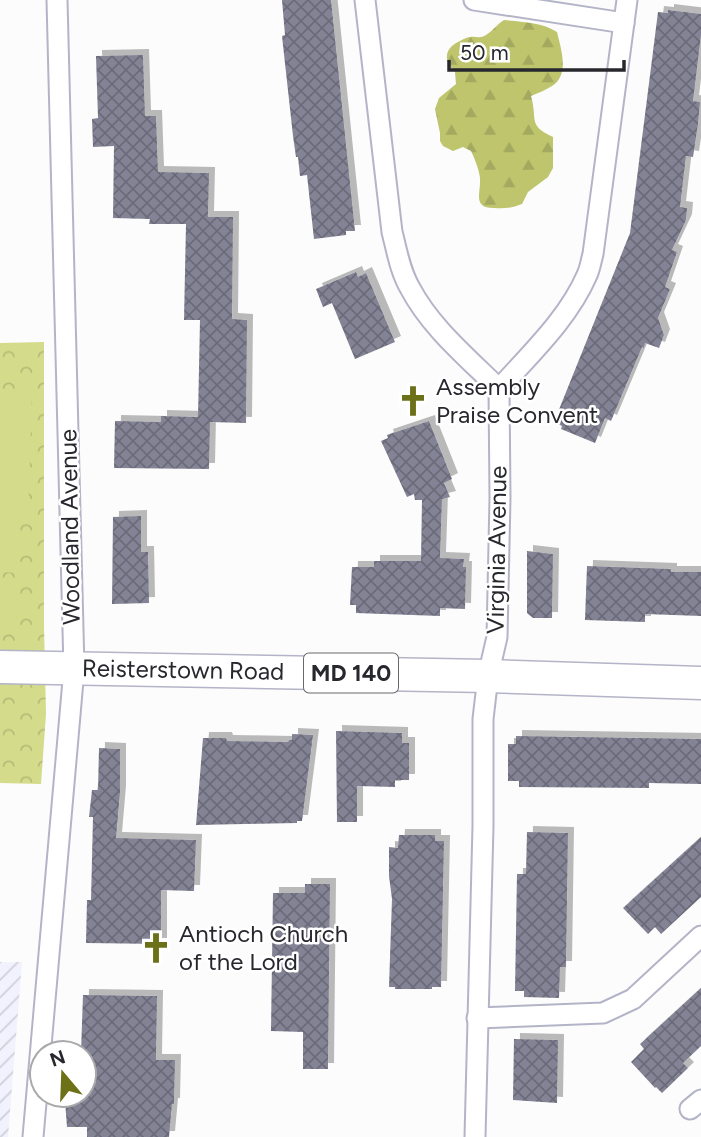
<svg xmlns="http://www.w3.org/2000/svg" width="701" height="1137" font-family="Figtree,sans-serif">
  <defs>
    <pattern id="industrial-furrows" width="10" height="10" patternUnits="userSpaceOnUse" patternTransform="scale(1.75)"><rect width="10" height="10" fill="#f1f2fd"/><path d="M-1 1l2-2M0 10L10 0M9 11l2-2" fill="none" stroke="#cfd0d9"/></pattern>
    <pattern id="forest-firs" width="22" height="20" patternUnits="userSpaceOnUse" patternTransform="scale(1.75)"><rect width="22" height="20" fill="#bec56c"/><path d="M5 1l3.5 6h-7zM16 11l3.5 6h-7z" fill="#a3a95e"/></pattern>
    <pattern id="park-crowns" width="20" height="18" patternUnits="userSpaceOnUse" patternTransform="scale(1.75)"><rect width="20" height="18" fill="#d4db8a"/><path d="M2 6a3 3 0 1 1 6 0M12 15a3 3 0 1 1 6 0" fill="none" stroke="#b6bc77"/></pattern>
    <pattern id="building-cross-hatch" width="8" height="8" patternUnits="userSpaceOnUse" patternTransform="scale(1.75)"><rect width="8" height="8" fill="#838395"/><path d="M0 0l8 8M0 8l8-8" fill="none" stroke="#6b6b7a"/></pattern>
    <filter id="shadow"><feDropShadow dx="6" dy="-6" stdDeviation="0" flood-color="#0004"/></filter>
  </defs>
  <rect width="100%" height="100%" fill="#fcfcfc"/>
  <path fill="url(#industrial-furrows)" d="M0,962H22L8,1137H0Z"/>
  <path fill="url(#forest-firs)" d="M504,20C522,22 542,22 557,32C561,49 570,75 552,86C546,90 538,93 531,96C538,120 527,125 553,137V168L548,177L528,192L522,204C512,208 504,209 494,208C472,208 481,193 480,178C479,170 475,159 471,151L463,147L453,151L443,146L440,141V133L435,109L439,98L456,84L455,72C443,61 444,48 460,41C462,40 467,37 470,37C476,36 480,39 486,35C493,31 497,24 504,20Z"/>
  <path fill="url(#park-crowns)" d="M44,342V627L46,714L41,784L0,783V343Z"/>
  <g fill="#d4db8a">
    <path d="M0,392L32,393L28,516L0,515Z"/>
    <path d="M0,534H18V573L0,572Z"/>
    <path d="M0,586H17L16,624H0Z"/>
  </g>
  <g fill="url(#building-cross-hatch)" filter="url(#shadow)">
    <path d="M282,0H331L355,231H346V235L314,239L307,175L300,176L298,157H296L293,136L282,36L285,35Z"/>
    <path d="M668,10L701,14V35L693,101L700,102L698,124L693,157L686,156L680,207L687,208L686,220L672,250L677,252L665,287L670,289L658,318L664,335L659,348L645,343L644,348L642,347L611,421L605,418L595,443L561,429L562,426L554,422L630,233L658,12L668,13Z"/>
    <path d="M143,55L145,116H156L158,172L209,173L208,217H233L232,319L247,320L246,423L210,422L209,469L114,468L115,421L161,422V416L198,417L200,320H184L186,224H149L150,219L113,218L114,146L93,147L92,119L98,118L96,56Z"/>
    <path d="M356,272L358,277L366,273L395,342L355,359L332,303L323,307L316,289Z"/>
    <path d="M429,421L452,479L444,483L450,497L442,499L440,558L464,559L463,567H466L465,609L440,608V616L356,613V605H350L352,567H374V561H421L422,500H415L414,494L407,497L381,441L388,438L387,435Z"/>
    <path d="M141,516V552H148L149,603L112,604L113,517Z"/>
    <path d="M527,551L553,554L552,618H533L527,613Z"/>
    <path d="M587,566L671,569V572H701V616L645,614V622L585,620Z"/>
    <path d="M336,731L402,733V743H409V780H395V787L357,786V822H337Z"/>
    <path d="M292,734L313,735L302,821H297V823L196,825L203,738H226L227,741L288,742L289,740H292Z"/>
    <path d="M516,736L701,739V784L649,783V788L519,787V781H508V744H516Z"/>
    <path d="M99,748L120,749V792L116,838L196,840L194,891L161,890V944L86,943L87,900H91L93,817H89L92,790H98Z"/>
    <path d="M527,832L568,833L566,967H560L559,998L524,997V991H515L517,874H526Z"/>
    <path d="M399,835H435V841H444L441,987H432V989H395V987H389L392,899L389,876V847L398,848Z"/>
    <path d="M701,837V897L661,934L655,927L648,934L623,908Z"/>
    <path d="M305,884H330L328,1069H303V1032L271,1031L273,893H305Z"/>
    <path d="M701,988V1046L683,1063L688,1068L662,1093L656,1087L655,1088L631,1062L644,1049L640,1044Z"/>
    <path d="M83,995L157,996L156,1060H175L174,1104H172L169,1137H87V1127H67L65,1101H84V1053H81Z"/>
    <path d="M514,1039L558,1040L557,1103L513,1100Z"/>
  </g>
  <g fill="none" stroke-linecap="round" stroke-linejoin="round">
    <defs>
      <g id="minor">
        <path d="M365,0L392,232C397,251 400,271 410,288C431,328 468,358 499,389L500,498L497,637L488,676L483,719V826L475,1137"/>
        <path d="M474,0L624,23"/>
        <path d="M499,389C530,354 568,319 587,275C590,269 591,261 593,254L627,0"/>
        <path d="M477,1018L603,1013L633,999L701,936"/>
        <path d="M690,1109L701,1100"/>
        <path d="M33,1137L74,669L57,0"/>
      </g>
      <path id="primary" d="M0,667L488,676L701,683"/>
    </defs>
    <use href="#minor" stroke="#b4b4c8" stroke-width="23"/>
    <use href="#primary" stroke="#b4b4c8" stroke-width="35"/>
    <use href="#minor" stroke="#fff" stroke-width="19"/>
    <use href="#primary" stroke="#fff" stroke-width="32"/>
  </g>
  <defs>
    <symbol id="church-bare" viewBox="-9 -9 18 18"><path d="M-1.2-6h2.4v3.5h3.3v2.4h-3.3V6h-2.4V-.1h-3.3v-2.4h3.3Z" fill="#6c7016" stroke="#fff" stroke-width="2.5" paint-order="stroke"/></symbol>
  </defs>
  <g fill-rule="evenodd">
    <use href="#church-bare" x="391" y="379" width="44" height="44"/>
    <use href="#church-bare" x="134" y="926" width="44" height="44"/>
  </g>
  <g text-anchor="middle" stroke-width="5" stroke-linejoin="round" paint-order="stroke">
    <rect fill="#fff" stroke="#68686d" stroke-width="2" x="304" y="653.5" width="94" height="39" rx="5"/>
    <g font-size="23" font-weight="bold" fill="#27272e">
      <text x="351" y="681">MD 140</text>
    </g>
    <g font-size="24" fill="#27272e" stroke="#fff" text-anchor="start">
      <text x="436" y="395">Assembly<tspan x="436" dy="28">Praise Convent</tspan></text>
      <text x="179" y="942">Antioch Church<tspan x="179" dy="28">of the Lord</tspan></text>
    </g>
    <g font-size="24" fill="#27272e" stroke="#fff">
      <text transform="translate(70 527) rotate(-91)" y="8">Woodland Avenue</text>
      <text transform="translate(497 550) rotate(-89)" y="8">Virginia Avenue</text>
      <text transform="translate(183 670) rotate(1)" y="8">Reisterstown Road</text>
    </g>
  </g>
  <g transform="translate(63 1074) rotate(341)"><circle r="33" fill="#ffffff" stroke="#a9a9ab" stroke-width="2"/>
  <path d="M0-5L12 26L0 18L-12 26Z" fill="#6c7016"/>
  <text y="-10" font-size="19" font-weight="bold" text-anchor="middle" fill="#27272e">N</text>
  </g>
  <path d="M449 60v10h175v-10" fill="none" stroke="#27272e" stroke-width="3.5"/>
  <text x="460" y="60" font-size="21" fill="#27272e" stroke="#ffffff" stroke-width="5" paint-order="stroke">50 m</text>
</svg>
